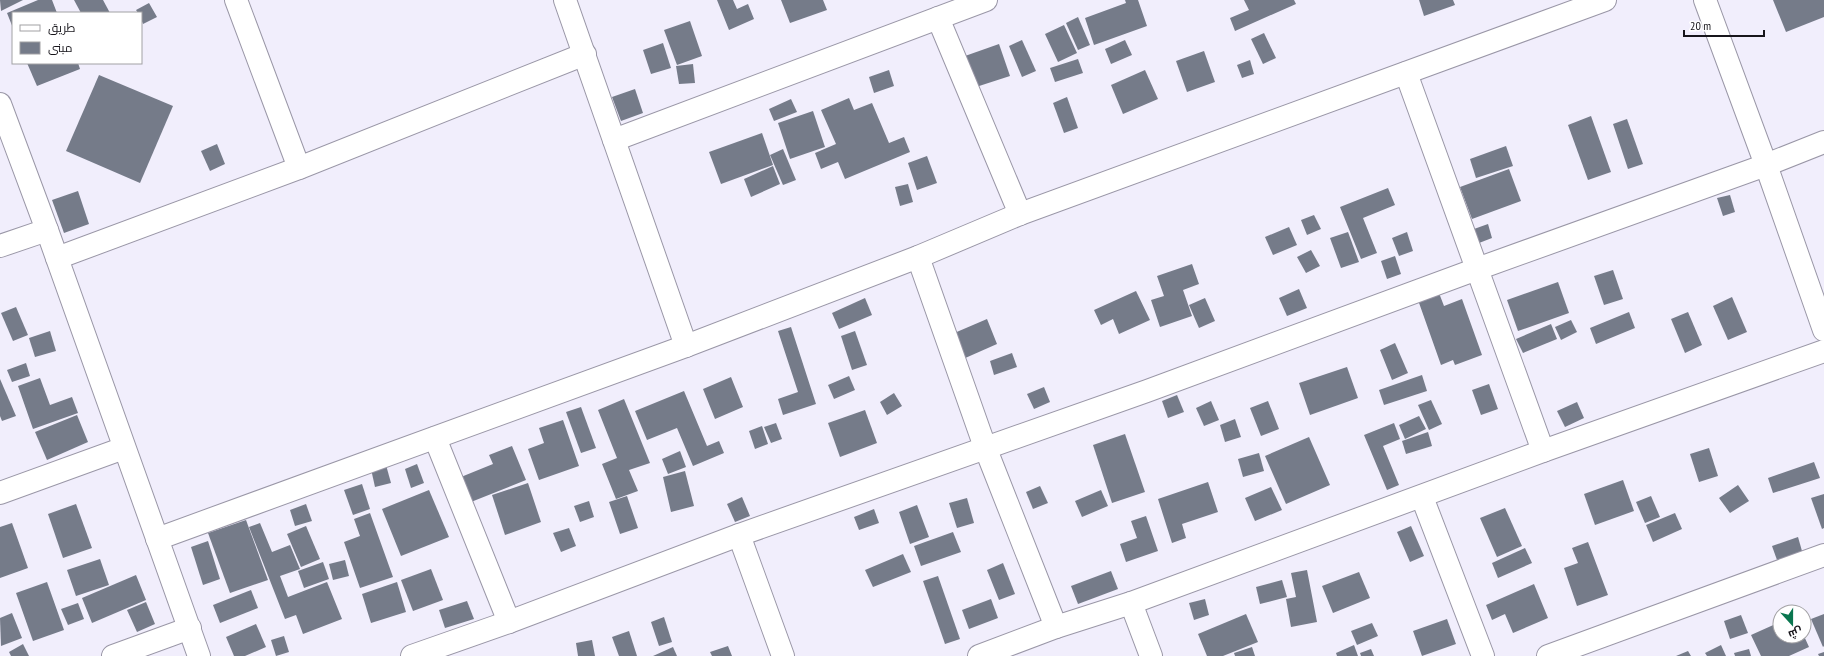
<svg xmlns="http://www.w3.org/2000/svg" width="1824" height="656" font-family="'PT Sans Narrow',Cairo,sans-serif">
  <rect width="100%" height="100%" fill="#f1eefc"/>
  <g fill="#757b89">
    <path d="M0,0H23L1,11Z"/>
    <path d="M38,0H52L57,13H13V28L7,13Z"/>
    <path d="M74,0H103L110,13H81Z"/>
    <path d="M717,0H733L737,9L748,4L754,19L729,30Z"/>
    <path d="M781,0H823L827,10L790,23Z"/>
    <path d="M1125,0H1138L1147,26L1094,45L1085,18L1126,3Z"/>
    <path d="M1244,0H1294L1296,4L1235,31L1230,18L1249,10Z"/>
    <path d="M1419,0H1453L1455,5L1424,16Z"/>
    <path d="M1773,0H1824V17L1786,32Z"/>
    <path d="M149,3L157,17L143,24L141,19V13H138L136,10Z"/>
    <path d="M1078,17L1090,45L1078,50L1066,23Z"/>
    <path d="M690,21L702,56L677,65L664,30Z"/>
    <path d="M1064,25L1077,53L1058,62L1045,34Z"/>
    <path d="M1264,33L1276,58L1263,64L1251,39Z"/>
    <path d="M1022,40L1036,71L1022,77L1009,46Z"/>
    <path d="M1125,40L1132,55L1111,64L1105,49Z"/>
    <path d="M663,43L671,68L651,74L643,50Z"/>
    <path d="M999,44L1010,76L976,87L965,56Z"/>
    <path d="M1204,51L1215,82L1187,92L1176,61Z"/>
    <path d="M1078,59L1083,73L1055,82L1050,68Z"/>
    <path d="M1250,60L1254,74L1242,78L1237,65Z"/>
    <path d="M27,63H78L80,69L37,86Z"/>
    <path d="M693,64L695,83L679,84L676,66Z"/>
    <path d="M889,70L894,86L874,93L869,77Z"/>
    <path d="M1145,70L1158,99L1123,114L1111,85Z"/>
    <path d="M99,75L173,106L140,183L66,151Z"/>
    <path d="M635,89L643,113L621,121L612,97Z"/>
    <path d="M1067,97L1078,128L1064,133L1053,103Z"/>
    <path d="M849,98L854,110L872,103L889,143L904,137L910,152L845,179L838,162L821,169L815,153L836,144L821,110Z"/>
    <path d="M791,99L797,112L774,121L769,109Z"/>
    <path d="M813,111L825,147L790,159L778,123Z"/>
    <path d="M1591,116L1611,172L1588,180L1568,125Z"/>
    <path d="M1627,119L1643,164L1628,169L1613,124Z"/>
    <path d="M762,133L773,165L721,184L709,152Z"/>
    <path d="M217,144L225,164L210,171L201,151Z"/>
    <path d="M1506,146L1513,166L1476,178L1470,159Z"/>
    <path d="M783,149L796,180L783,185L770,155Z"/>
    <path d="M927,156L937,183L917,190L908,163Z"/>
    <path d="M773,166L780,184L751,197L744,179Z"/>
    <path d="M1509,169L1521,201L1472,219L1460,187Z"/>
    <path d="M908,184L913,202L900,206L895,187Z"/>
    <path d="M1388,188L1395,205L1363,218L1377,253L1361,259L1340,207Z"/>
    <path d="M78,191L89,224L64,233L52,200Z"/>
    <path d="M1730,195L1735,212L1723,216L1717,198Z"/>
    <path d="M1314,215L1321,229L1307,235L1301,220Z"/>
    <path d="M1488,224L1492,238L1479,243L1474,229Z"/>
    <path d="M1289,227L1297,245L1273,255L1265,237Z"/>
    <path d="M1348,232L1359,262L1341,268L1330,238Z"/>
    <path d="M1407,232L1413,251L1399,256L1392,238Z"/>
    <path d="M1311,250L1320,266L1306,273L1297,257Z"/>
    <path d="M1395,256L1401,274L1387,279L1381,261Z"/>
    <path d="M1192,264L1199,284L1183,290L1192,316L1160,327L1151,300L1164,296L1157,276Z"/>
    <path d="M1613,270L1623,299L1604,305L1594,276Z"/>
    <path d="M1558,282L1569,313L1518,331L1507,300Z"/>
    <path d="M1299,289L1307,308L1287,316L1279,298Z"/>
    <path d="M1136,291L1150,320L1119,334L1113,319L1101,325L1094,310Z"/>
    <path d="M1439,293L1444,306L1462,299L1482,355L1455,365L1453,360L1441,365L1418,300Z"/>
    <path d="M1732,297L1747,332L1728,340L1713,306Z"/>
    <path d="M865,298L872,315L839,329L832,313Z"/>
    <path d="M1205,298L1215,321L1199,328L1189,305Z"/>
    <path d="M16,307L28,335L13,341L1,313Z"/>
    <path d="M1629,312L1635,328L1596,344L1590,328Z"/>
    <path d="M1688,312L1702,345L1685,353L1671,319Z"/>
    <path d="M987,319L997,344L963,359L952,334Z"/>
    <path d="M1571,320L1577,332L1561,340L1555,327Z"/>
    <path d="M1551,324L1557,339L1523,353L1516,339Z"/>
    <path d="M791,327L816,404L783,415L778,399L798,392L778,331Z"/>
    <path d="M50,331L56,351L35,357L29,338Z"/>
    <path d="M855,331L867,365L852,370L841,336Z"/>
    <path d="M1395,343L1408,373L1392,380L1380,350Z"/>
    <path d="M1012,353L1017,367L994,375L990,361Z"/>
    <path d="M26,363L30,376L12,382L7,370Z"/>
    <path d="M1347,367L1358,398L1310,415L1299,383Z"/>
    <path d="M1422,375L1427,391L1384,405L1379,390Z"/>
    <path d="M849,376L855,390L834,399L828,385Z"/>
    <path d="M731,377L743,407L715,419L703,389Z"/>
    <path d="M40,378L50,405L72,397L78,413L33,429L18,386Z"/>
    <path d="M0,379L16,416L2,421L0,416Z"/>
    <path d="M1489,384L1498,409L1481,415L1472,390Z"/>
    <path d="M1044,387L1050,402L1034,409L1027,394Z"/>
    <path d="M684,391L707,446L719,441L724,453L693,466L677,428L647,440L635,411Z"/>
    <path d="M894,393L902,406L887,415L880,402Z"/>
    <path d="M1177,395L1184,412L1168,418L1162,401Z"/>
    <path d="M624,399L650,463L629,470L638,491L616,499L602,464L617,458L598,410Z"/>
    <path d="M1431,400L1442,424L1429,430L1418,405Z"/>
    <path d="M1211,401L1219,420L1204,426L1196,408Z"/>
    <path d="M1268,401L1279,429L1261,436L1250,408Z"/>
    <path d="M1577,402L1584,418L1565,427L1557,411Z"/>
    <path d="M581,407L596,448L581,453L566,412Z"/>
    <path d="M865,410L877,443L840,457L828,423Z"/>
    <path d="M77,415L88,442L47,460L35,432Z"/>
    <path d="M1419,416L1426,429L1405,439L1399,425Z"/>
    <path d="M1235,419L1241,437L1225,442L1220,425Z"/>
    <path d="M563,420L579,466L539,480L528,449L544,443L539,428Z"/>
    <path d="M776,423L782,439L771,443L764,427Z"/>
    <path d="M1394,423L1400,439L1383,446L1399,485L1387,490L1364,435Z"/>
    <path d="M762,426L768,444L755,449L749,431Z"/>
    <path d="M1428,432L1432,446L1406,454L1402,441Z"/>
    <path d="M1125,434L1145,492L1112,503L1093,445Z"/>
    <path d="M1309,437L1330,485L1286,504L1265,456Z"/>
    <path d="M512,446L526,480L471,502L461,477L493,464L489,455Z"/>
    <path d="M1709,448L1718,476L1699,482L1690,454Z"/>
    <path d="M680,451L686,467L668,474L662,459Z"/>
    <path d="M1259,453L1264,471L1243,477L1238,459Z"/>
    <path d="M1814,462L1820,478L1773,493L1768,478Z"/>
    <path d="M417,464L424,483L411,488L405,469Z"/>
    <path d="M386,465L391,483L375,487L371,469Z"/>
    <path d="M685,471L694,506L671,512L663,477Z"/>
    <path d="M1623,480L1634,511L1595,525L1584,494Z"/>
    <path d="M1208,482L1218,512L1182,524L1186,538L1172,543L1158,499Z"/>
    <path d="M528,483L541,522L505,535L492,495Z"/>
    <path d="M362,484L370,509L353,515L344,490Z"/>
    <path d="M1738,485L1749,501L1730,513L1719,498Z"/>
    <path d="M1040,486L1048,503L1033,509L1026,492Z"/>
    <path d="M1271,487L1282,510L1255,521L1245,498Z"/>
    <path d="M429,490L449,537L401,556L382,509Z"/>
    <path d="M1101,490L1108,506L1082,517L1075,501Z"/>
    <path d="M1824,494V528L1822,529L1811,498Z"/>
    <path d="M627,496L638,528L620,534L609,502Z"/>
    <path d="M1651,496L1660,517L1645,523L1636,502Z"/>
    <path d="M742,497L750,516L735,522L727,504Z"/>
    <path d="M967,498L974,523L957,528L949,503Z"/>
    <path d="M589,501L594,517L580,522L574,506Z"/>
    <path d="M76,504L92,548L63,558L48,514Z"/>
    <path d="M306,504L312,521L295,526L290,510Z"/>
    <path d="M917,505L929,537L910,544L899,512Z"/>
    <path d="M1505,508L1522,546L1497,557L1480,518Z"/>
    <path d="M874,509L879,523L859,530L854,517Z"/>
    <path d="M370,513L393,577L360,588L344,542L360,536L354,519Z"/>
    <path d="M1675,513L1682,529L1653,542L1646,525Z"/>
    <path d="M1146,516L1158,551L1126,562L1120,544L1137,538L1131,521Z"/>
    <path d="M246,520L268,580L230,593L208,533Z"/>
    <path d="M12,523L28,568L0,578V527Z"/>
    <path d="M260,523L272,552L290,545L300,569L280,576L288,597L327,582L342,619L303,634L296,615L285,619L249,527Z"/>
    <path d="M306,526L320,559L301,567L287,534Z"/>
    <path d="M1411,526L1424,556L1410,562L1397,532Z"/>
    <path d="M569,528L576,546L561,552L553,533Z"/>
    <path d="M953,532L961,552L921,566L914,546Z"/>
    <path d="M1798,537L1802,551L1777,560L1772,546Z"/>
    <path d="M208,541L220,579L203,585L191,547Z"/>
    <path d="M1588,542L1608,595L1577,606L1564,568L1578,563L1572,548Z"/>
    <path d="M1525,548L1532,563L1498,578L1492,563Z"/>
    <path d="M903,554L911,572L873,587L865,570Z"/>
    <path d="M100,559L109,585L76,596L67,570Z"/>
    <path d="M345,560L349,576L333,580L329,564Z"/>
    <path d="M323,562L329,579L304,588L298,571Z"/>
    <path d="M1003,563L1015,594L999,600L987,570Z"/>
    <path d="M431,569L443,600L413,611L401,580Z"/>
    <path d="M1307,570L1317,622L1291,627L1286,599L1296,597L1291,573Z"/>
    <path d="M1111,571L1118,589L1078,604L1071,586Z"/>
    <path d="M1359,572L1370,598L1333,613L1322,586Z"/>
    <path d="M136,575L146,600L92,623L82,598Z"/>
    <path d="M938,576L960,639L945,644L923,581Z"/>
    <path d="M1282,580L1287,597L1260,604L1256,587Z"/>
    <path d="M47,582L64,630L33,641L16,593Z"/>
    <path d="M397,582L406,612L371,623L362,594Z"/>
    <path d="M1534,584L1548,618L1513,633L1505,614L1492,620L1486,605Z"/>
    <path d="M251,590L258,608L220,623L213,605Z"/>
    <path d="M991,599L998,618L969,629L962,610Z"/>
    <path d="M1205,599L1209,615L1194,620L1189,603Z"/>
    <path d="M467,601L474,619L445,628L439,610Z"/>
    <path d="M146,602L155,624L137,632L127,610Z"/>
    <path d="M78,603L84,619L68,625L61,609Z"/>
    <path d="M12,613L22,638L1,646L0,618Z"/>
    <path d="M1246,614L1258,642L1223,656H1207L1198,634Z"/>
    <path d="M1824,614V646L1823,647L1811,619Z"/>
    <path d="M1741,615L1748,633L1730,639L1724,621Z"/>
    <path d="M664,617L672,642L659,646L651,622Z"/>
    <path d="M1447,619L1456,644L1422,656L1413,631Z"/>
    <path d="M1780,622V636H1804L1809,647L1789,656H1761L1751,635Z"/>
    <path d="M1372,623L1378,636L1357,645L1351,631Z"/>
    <path d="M256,624L266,647L245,656H234L226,637Z"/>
    <path d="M629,631L637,656H619L612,637Z"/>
    <path d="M284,636L289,652L276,656L271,640Z"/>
    <path d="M592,640L595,656H578L576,643Z"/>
    <path d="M23,644L29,656H11L9,652Z"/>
    <path d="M1354,645L1358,656H1337L1336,653Z"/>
    <path d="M1721,645L1726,656H1707L1705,653Z"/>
    <path d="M728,646L732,656H712L710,652Z"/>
    <path d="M673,647L677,656H653Z"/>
    <path d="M1252,647L1255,656H1235L1234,653Z"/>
    <path d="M1371,649L1374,656H1361L1360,653Z"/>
    <path d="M1749,649L1751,656H1735L1734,653Z"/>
    <path d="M1688,651L1691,656H1676Z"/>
    <path d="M1824,652V656H1819L1818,654Z"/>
  </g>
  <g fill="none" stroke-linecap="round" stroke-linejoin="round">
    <defs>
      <g id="minor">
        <path d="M236,0L299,168"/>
        <path d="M565,0L686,346"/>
        <path d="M1705,0L1766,165L1824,330"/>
        <path d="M938,18L1020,214"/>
        <path d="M1406,73L1543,451"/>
        <path d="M0,104L47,230L199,656"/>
        <path d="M614,140L986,0"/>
        <path d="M0,246L47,230"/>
        <path d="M918,257L985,447L1056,627"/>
        <path d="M57,258L299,168L585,54"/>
        <path d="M435,438L509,622"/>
        <path d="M0,493L124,448"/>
        <path d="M1422,497L1483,656"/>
        <path d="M739,535L783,656"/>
        <path d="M157,539L686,346L918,257L1020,214L1605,0"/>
        <path d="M1131,603L1151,656"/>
        <path d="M113,656L190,628"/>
        <path d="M412,656L509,622L739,535L1147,391L1477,269L1766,165L1824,142"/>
        <path d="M979,656L1056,627L1131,603L1543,451L1824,351"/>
        <path d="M1548,656L1824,555"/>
      </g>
    </defs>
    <use href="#minor" stroke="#9a97a7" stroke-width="24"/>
    <use href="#minor" stroke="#fff" stroke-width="22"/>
  </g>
  <rect x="12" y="12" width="130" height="52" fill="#ffffff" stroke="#a2a1a4"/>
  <rect x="20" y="25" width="20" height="6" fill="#ffffff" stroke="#a2a1a4"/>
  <text x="48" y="32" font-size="12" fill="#17151b">طريق</text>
  <rect x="20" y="42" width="20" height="12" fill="#757b89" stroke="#a2a1a4"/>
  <text x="48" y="52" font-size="12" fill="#17151b">مبنى</text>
  <g transform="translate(1792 624) rotate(159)"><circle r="19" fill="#ffffff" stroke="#a2a1a4"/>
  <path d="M0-3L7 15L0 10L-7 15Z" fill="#0a764f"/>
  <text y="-6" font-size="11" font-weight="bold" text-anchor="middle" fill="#17151b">ش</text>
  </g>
  <path d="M1684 30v6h80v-6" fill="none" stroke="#17151b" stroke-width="2"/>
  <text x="1690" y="30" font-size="12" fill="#17151b" stroke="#ffffff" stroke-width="3" paint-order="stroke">20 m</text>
</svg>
